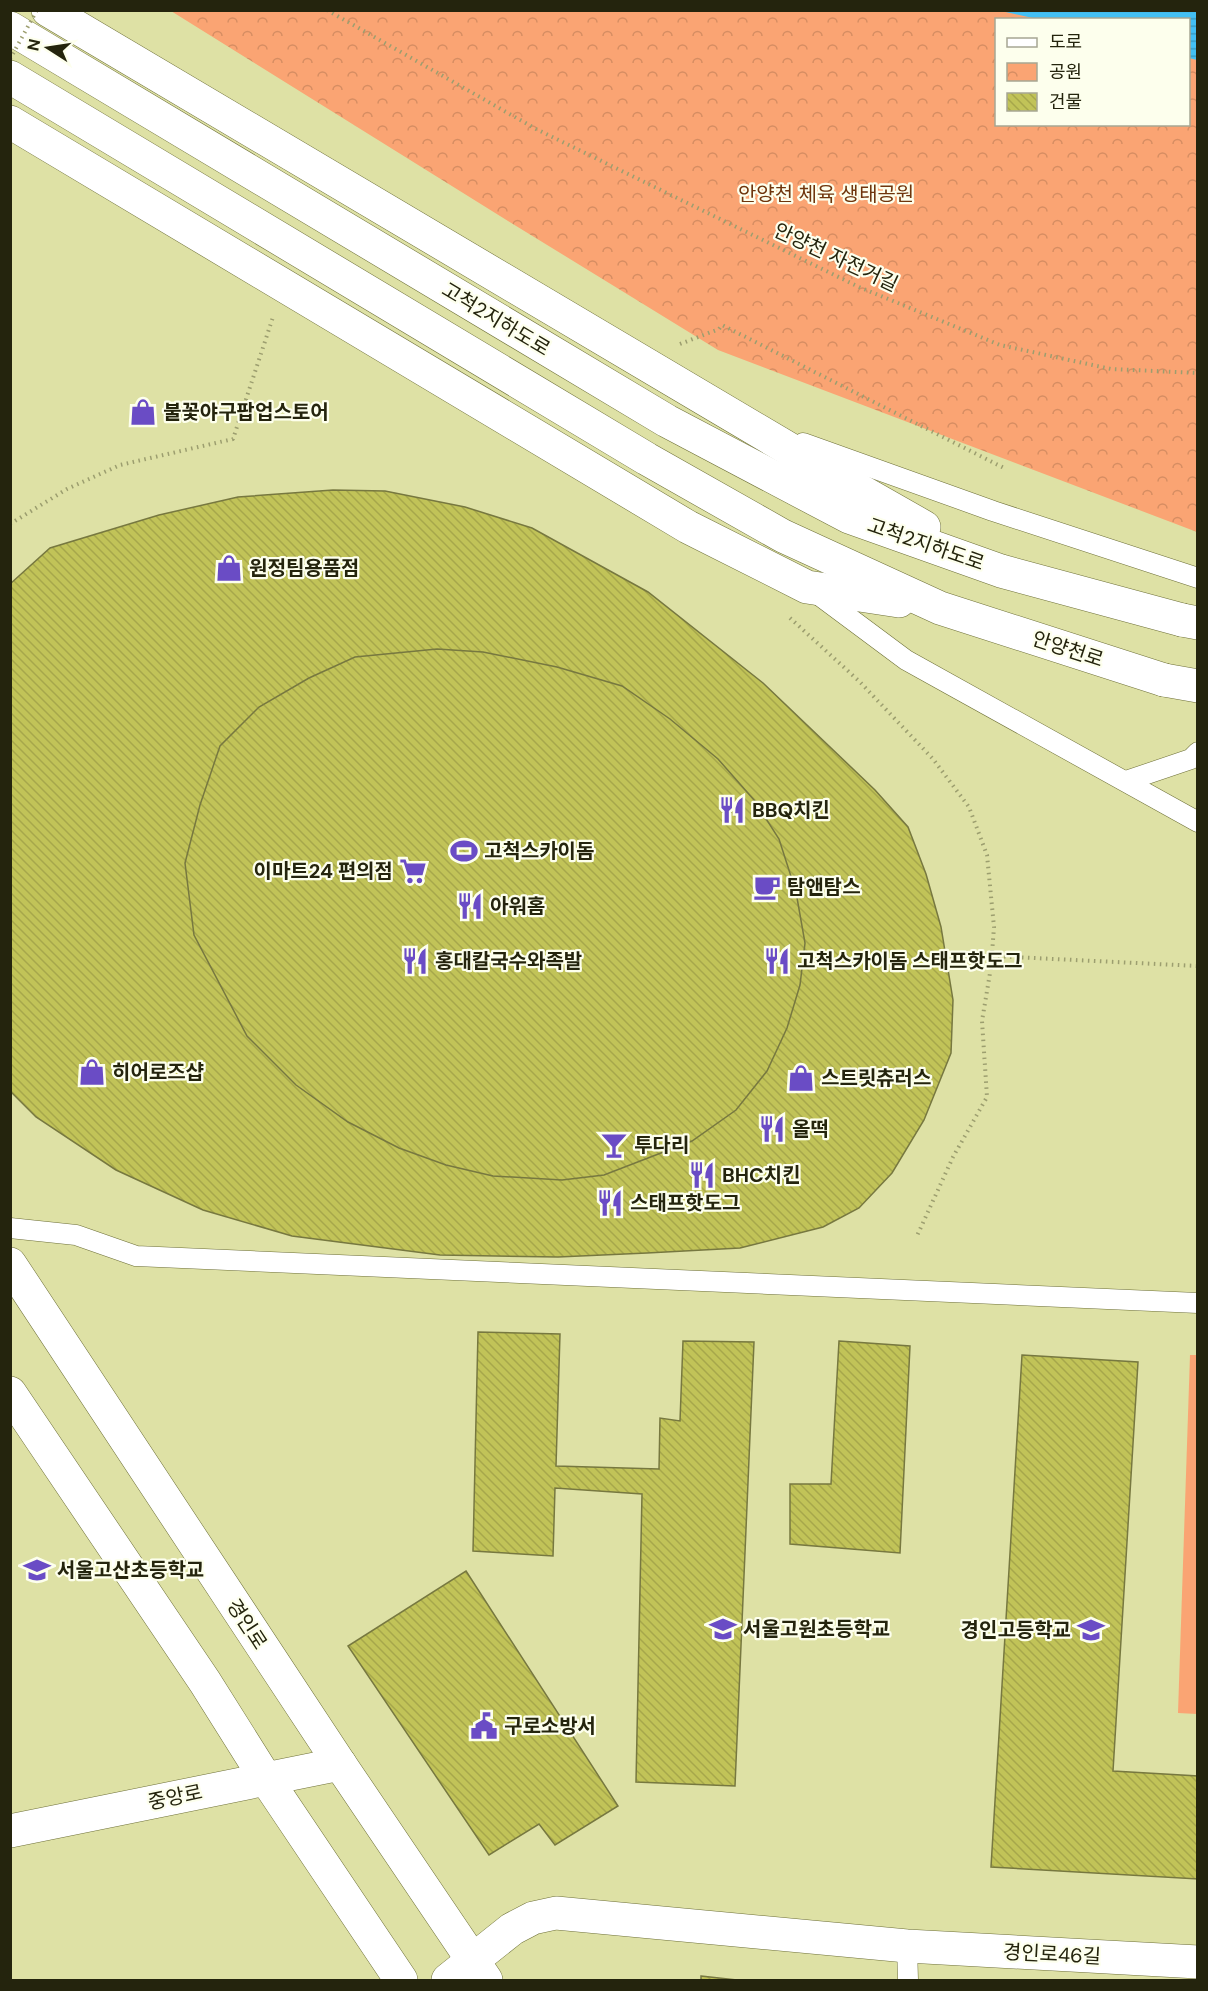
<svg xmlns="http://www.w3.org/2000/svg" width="1208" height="1991" font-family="'DM Sans','Noto Sans KR',sans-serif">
  <defs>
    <pattern id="park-crowns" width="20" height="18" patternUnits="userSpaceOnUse" patternTransform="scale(1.5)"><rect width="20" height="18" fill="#faa473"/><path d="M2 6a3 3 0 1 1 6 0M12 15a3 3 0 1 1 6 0" fill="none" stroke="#d68d62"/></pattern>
    <pattern id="water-rules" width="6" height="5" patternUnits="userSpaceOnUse" patternTransform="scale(1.5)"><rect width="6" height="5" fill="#43c0f4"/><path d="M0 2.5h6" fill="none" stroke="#389cc4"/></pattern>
    <pattern id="building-back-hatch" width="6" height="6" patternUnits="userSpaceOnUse" patternTransform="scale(1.5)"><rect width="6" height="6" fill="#c1c358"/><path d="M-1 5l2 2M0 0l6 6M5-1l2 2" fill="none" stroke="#a6a74b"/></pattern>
  </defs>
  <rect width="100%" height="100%" fill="#dee1a5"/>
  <path fill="url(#park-crowns)" fill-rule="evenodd" d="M171,11H1197V532L718,350L500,216ZM996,20H1188V124H996Z"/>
  <path fill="#faa473" d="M1190,1355H1198L1197,1714L1178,1713Z"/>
  <path fill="url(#water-rules)" d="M1001,11H1197V60L1189,58L1188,20L1037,19Z"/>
  <g fill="url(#building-back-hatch)" stroke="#777840" stroke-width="1.5">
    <path d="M333,490L385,491L465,507L532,528L648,592L763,683L875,790L908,827L926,874L941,927L953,1000L951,1053L924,1120L892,1173L859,1208L823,1227L740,1248L647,1253L558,1257L440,1255L292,1236L203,1210L116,1170L36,1117L10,1091V584L50,548L159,515L238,497Z"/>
    <path d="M437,649L483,652L557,667L622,686L670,719L718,759L754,800L779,839L796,892L805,943L800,985L787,1028L767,1071L736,1110L692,1141L604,1175L562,1180L493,1176L446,1165L399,1148L348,1122L296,1085L247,1036L194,935L185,863L200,805L220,746L259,707L309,678L355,657Z"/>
    <path d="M478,1332L560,1334L556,1466L659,1469L660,1418L680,1421L683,1341L754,1342L735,1786L636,1782L642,1494L555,1488L553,1556L473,1551Z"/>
    <path d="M839,1341L910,1346L900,1553L790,1544V1484H831Z"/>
    <path d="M1022,1355L1138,1362L1113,1771L1198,1776V1879L991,1867Z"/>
    <path d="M466,1571L618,1806L555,1845L539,1824L489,1855L348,1646Z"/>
    <path d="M701,1976L737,1980H701Z"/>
  </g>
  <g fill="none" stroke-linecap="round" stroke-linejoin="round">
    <defs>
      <g id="lane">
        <path d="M803,443L993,511L1198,578"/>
        <path d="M816,593L906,660L1198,822"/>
        <path d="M1126,781L1191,759L1198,752"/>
        <path d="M10,1228L76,1235L136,1256L1198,1303"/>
        <path d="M907,1946L908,1980"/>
      </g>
      <path id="street" d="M448,1980L512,1929L533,1918L556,1913L907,1946L1198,1962"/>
      <g id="secondary">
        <path d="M48,10L843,481L924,527"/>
        <path d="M10,28L667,421L849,517L1001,571L1182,620"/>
        <path d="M10,77L647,459L783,536L940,608L1164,680"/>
        <path d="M10,122L688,527L807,587L899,601"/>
        <path d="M10,1831L340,1764"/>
      </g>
      <g id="primary">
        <path d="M1182,620L1198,623"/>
        <path d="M1164,680L1198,686"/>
        <path d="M10,1264L340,1764L486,1980"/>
        <path d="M10,1393L205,1682L266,1779L401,1980"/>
      </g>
    </defs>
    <use href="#lane" stroke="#6e7038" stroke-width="21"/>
    <use href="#street" stroke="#6e7038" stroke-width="34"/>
    <use href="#secondary" stroke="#6e7038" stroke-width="34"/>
    <use href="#primary" stroke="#6e7038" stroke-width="34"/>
    <g stroke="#9c9e6f" stroke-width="4" stroke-dasharray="1.5 4.5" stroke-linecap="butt">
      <path d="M327,10L536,129L859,287L1000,345L1111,369L1198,373"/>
      <path d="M680,344L719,329L722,325L1006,469"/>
      <path d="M10,524L67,489L120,465L233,439L273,317"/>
      <path d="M790,618L859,681L933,759L969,807L987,855L994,927L991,967L982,1021L987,1097L953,1157L916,1238"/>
      <path d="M992,956L1198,966"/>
    </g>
    <use href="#lane" stroke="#fff" stroke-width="20"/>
    <use href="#street" stroke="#fff" stroke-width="33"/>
    <use href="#secondary" stroke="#fff" stroke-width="33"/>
    <use href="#primary" stroke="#fff" stroke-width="33"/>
    <path stroke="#9c9e6f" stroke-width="4" stroke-dasharray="1.5 4.5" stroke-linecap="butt" d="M10,59L37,10"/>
  </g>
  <defs>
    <symbol id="shop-bare" viewBox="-9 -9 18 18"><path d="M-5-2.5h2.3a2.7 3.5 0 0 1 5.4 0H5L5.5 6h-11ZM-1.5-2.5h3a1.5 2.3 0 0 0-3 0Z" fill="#6a4cc5" stroke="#fdffed" stroke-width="2.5" paint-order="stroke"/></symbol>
    <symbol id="restaurant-bare" viewBox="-9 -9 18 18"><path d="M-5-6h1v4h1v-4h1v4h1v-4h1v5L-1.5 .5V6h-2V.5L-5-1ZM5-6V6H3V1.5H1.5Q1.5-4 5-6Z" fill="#6a4cc5" stroke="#fdffed" stroke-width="2.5" paint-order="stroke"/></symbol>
    <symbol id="stadium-bare" viewBox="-9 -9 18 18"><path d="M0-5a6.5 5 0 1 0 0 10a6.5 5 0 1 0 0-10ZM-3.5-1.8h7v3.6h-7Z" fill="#6a4cc5" stroke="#fdffed" stroke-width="2.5" paint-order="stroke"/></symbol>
    <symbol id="supermarket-bare" viewBox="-9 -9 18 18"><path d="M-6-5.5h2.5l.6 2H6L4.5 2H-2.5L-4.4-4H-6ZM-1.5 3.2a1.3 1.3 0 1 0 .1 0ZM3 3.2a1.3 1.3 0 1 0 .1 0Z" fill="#6a4cc5" stroke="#fdffed" stroke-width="2.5" paint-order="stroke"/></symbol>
    <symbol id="cafe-bare" viewBox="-9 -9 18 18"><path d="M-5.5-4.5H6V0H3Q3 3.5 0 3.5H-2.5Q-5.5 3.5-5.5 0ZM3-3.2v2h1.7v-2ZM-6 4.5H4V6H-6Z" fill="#6a4cc5" stroke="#fdffed" stroke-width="2.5" paint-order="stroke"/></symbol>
    <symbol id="bar-bare" viewBox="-9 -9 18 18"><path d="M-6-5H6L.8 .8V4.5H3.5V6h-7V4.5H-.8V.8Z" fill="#6a4cc5" stroke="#fdffed" stroke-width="2.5" paint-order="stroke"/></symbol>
    <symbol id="school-bare" viewBox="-9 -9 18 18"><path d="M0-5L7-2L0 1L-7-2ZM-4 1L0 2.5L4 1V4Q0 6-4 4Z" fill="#6a4cc5" stroke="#fdffed" stroke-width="2.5" paint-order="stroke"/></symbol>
    <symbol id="civic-bare" viewBox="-9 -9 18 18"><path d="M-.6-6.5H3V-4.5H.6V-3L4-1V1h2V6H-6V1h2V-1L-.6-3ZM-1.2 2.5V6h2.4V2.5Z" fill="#6a4cc5" stroke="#fdffed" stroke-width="2.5" paint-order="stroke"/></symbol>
  </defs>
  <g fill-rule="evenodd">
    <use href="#shop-bare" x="124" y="393" width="38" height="38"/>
    <use href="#shop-bare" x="210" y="549" width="38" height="38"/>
    <use href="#restaurant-bare" x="713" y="791" width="38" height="38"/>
    <use href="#stadium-bare" x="445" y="832" width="38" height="38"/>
    <use href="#supermarket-bare" x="394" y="852" width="38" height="38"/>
    <use href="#cafe-bare" x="748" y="868" width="38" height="38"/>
    <use href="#restaurant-bare" x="451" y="887" width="38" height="38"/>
    <use href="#restaurant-bare" x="396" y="942" width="38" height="38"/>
    <use href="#restaurant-bare" x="758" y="942" width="38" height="38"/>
    <use href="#shop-bare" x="73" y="1053" width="38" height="38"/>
    <use href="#shop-bare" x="782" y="1059" width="38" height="38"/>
    <use href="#restaurant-bare" x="753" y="1110" width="38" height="38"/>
    <use href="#bar-bare" x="595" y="1126" width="38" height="38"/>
    <use href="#restaurant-bare" x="683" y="1156" width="38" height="38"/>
    <use href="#restaurant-bare" x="591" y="1184" width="38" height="38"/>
    <use href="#school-bare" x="18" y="1551" width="38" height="38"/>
    <use href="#school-bare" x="704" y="1610" width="38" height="38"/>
    <use href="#school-bare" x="1072" y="1611" width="38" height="38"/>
    <use href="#civic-bare" x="465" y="1707" width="38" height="38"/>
  </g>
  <g text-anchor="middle" stroke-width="4.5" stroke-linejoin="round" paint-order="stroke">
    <g font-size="20" fill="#6f350c" stroke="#fdffed">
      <text x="826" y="201">안양천 체육 생태공원</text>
    </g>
    <g font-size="20" fill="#24240d" stroke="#fdffed">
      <text transform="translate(836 257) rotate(25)" y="7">안양천 자전거길</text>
      <text transform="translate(496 319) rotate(31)" y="7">고척2지하도로</text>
      <text transform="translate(926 544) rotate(19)" y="7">고척2지하도로</text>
      <text transform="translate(1068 649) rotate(18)" y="7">안양천로</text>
      <text transform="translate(247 1624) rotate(57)" y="7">경인로</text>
      <text transform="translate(175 1797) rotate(-12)" y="7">중앙로</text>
      <text transform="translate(1052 1954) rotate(3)" y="7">경인로46길</text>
    </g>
    <g font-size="20" font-weight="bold" fill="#24240d" stroke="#fdffed" text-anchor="start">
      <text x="163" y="419">불꽃야구팝업스토어</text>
      <text x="249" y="575">원정팀용품점</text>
      <text x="752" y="817">BBQ치킨</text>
      <text x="484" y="858">고척스카이돔</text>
      <text x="393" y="878" text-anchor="end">이마트24 편의점</text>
      <text x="787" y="894">탐앤탐스</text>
      <text x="490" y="913">아워홈</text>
      <text x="435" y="968">홍대칼국수와족발</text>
      <text x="797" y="968">고척스카이돔 스태프핫도그</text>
      <text x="112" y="1079">히어로즈샵</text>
      <text x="821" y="1085">스트릿츄러스</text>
      <text x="792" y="1136">올떡</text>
      <text x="634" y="1152">투다리</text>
      <text x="722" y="1182">BHC치킨</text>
      <text x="630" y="1210">스태프핫도그</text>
      <text x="57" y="1577">서울고산초등학교</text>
      <text x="743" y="1636">서울고원초등학교</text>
      <text x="1071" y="1637" text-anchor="end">경인고등학교</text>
      <text x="504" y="1733">구로소방서</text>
    </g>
  </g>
  <rect width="1208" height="1991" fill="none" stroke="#24240d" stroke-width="24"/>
  <rect x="995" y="18" width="195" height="108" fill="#fdffed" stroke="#a6a793" stroke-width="1.5"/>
  <rect x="1007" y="38" width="30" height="9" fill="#ffffff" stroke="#a6a793" stroke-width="1.5"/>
  <text x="1049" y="48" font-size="18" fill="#24240d">도로</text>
  <rect x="1007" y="63" width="30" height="18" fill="url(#park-crowns)" stroke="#a6a793" stroke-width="1.5"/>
  <text x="1049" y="78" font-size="18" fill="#24240d">공원</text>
  <rect x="1007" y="93" width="30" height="18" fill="url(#building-back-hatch)" stroke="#a6a793" stroke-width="1.5"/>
  <text x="1049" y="108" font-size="18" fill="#24240d">건물</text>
  <g transform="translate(48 48) rotate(282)" stroke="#fdffed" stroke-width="4.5" paint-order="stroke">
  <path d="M0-4.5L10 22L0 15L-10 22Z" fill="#24240d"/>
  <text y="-9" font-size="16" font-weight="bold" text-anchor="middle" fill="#24240d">N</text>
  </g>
</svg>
